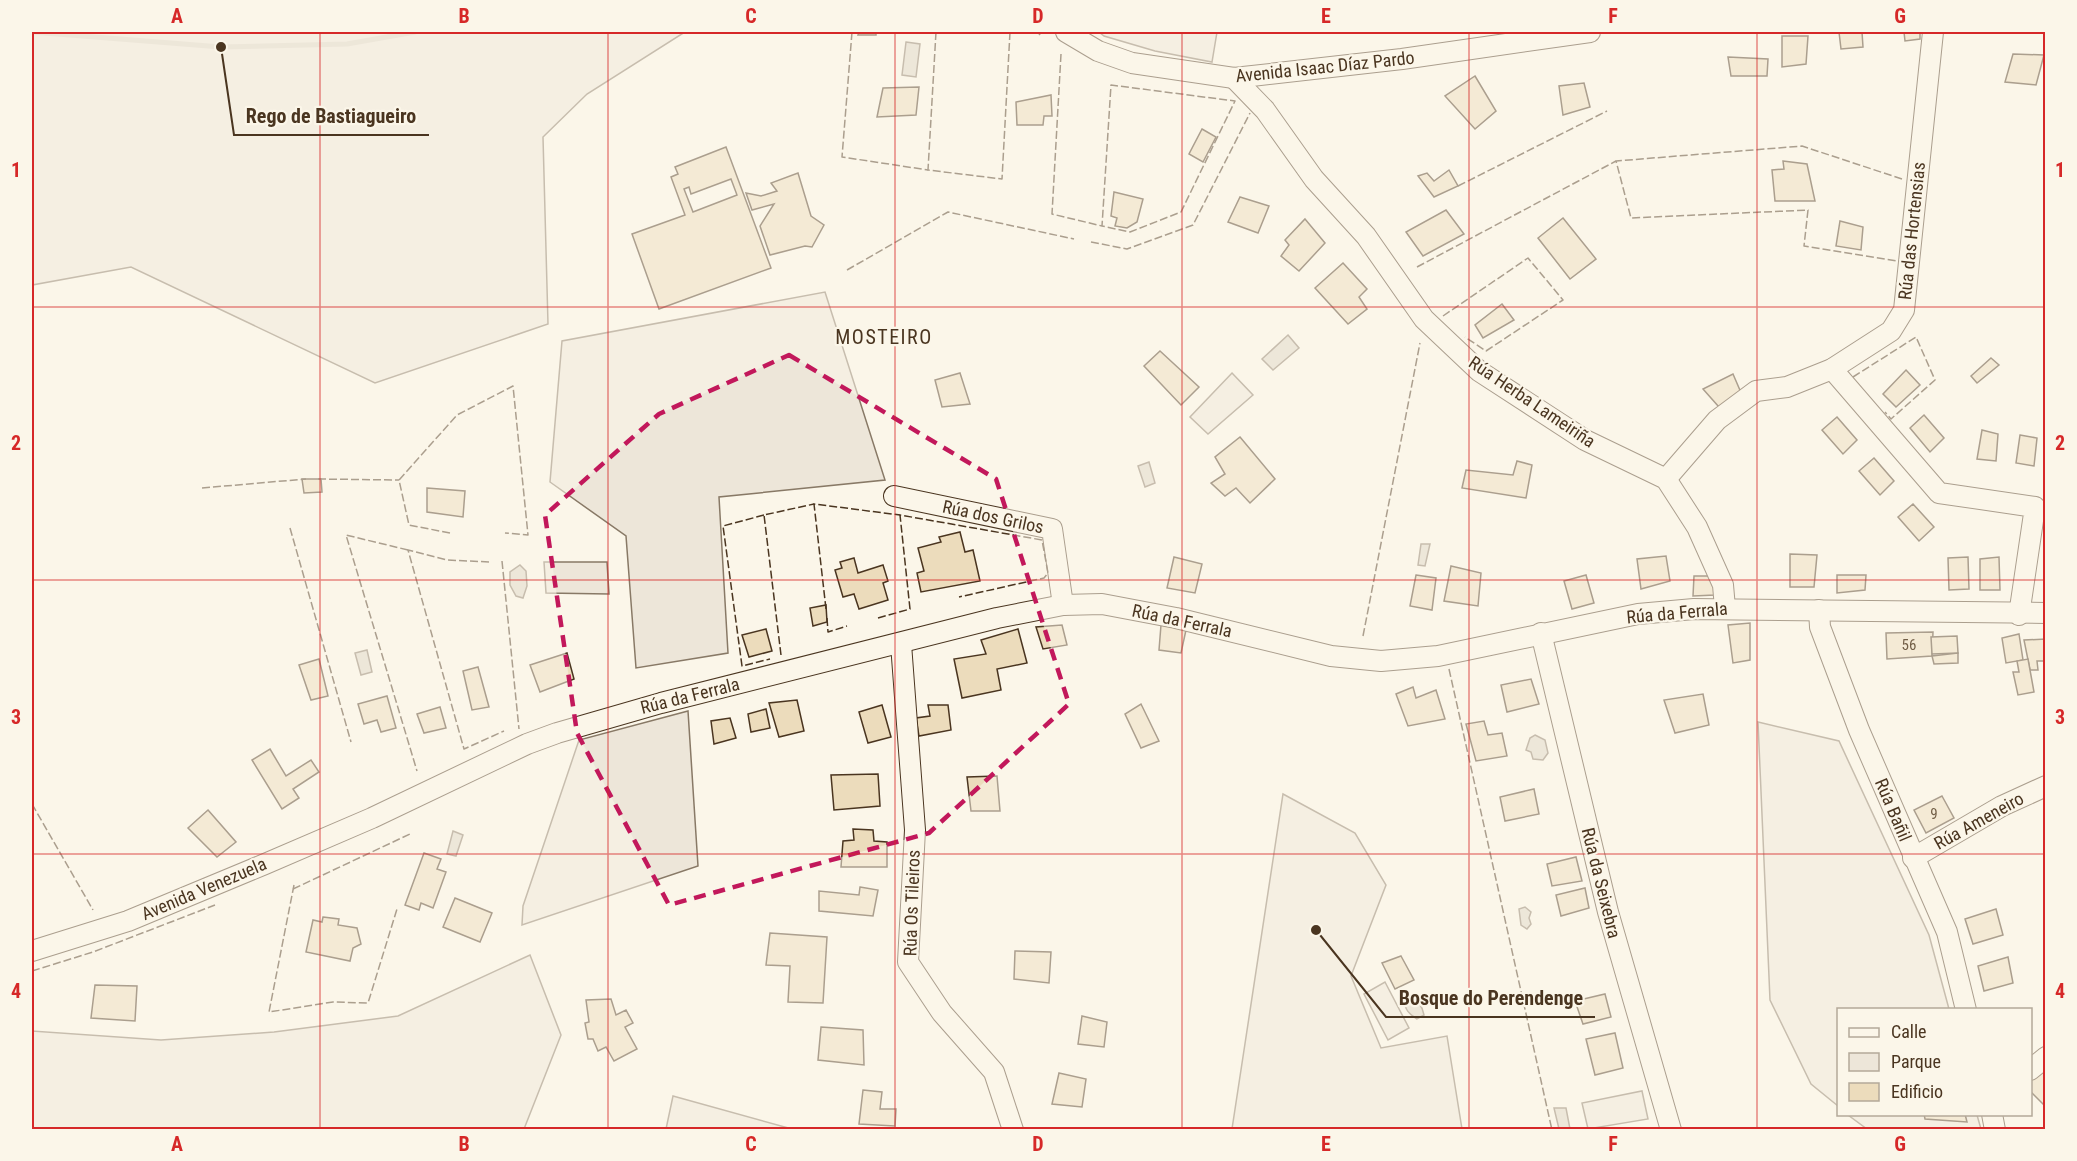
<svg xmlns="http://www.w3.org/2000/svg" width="2077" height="1161" font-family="'Roboto Condensed',sans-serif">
  <rect width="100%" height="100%" fill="#fbf6e9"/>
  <g fill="#ede6d9" stroke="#887966" stroke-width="1.5">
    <path d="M32,32H685L587,94L543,137L548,324L375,383L131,267L32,285Z"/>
    <path d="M1099,32H1217L1212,62L1155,51L1104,36Z"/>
    <path d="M825,292L885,480L719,497L728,653L636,668L626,536L550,482L562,341Z"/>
    <path d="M1232,373L1253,395L1208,434L1190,417Z"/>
    <path d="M544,562H607L609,594L546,593Z"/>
    <path d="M688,711L698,866L522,925L523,906L579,740Z"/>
    <path d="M1758,722L1839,741L1929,935L1949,1009L1838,1010V1106L1811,1084L1770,1000Z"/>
    <path d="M1283,794L1355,833L1386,885L1351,976L1381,1048L1447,1036L1462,1129H1232Z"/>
    <path d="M530,955L561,1035L524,1129H32V1031L161,1040L274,1032L398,1016Z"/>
    <path d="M1385,982L1409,1028L1388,1040L1364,994Z"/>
    <path d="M1642,1091L1648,1119L1588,1129L1582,1103Z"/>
    <path d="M673,1096L792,1129H666Z"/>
    <path d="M1848,1115H1977L1981,1129H1867Z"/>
  </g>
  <g fill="#dcd4c6" stroke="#887966" stroke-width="1.5">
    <path d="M906,42L920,44L916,77L902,75Z"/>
    <path d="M1288,335L1299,348L1273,370L1262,359Z"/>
    <path d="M1149,462L1155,483L1145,487L1138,466Z"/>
    <path d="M1421,544H1430L1425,566L1418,565Z"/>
    <path d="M520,565L526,571L527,586L523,598L516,596L510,585V572Z"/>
    <path d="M367,650L372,672L361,675L355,653Z"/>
    <path d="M1535,735L1545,740L1548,753L1543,760L1533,759L1531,752L1526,750L1530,738Z"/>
    <path d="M453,831L463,835L456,856L447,854Z"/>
    <path d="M1525,907L1531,912L1529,918L1531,924L1527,929L1521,925L1519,909Z"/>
    <path d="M1409,995C1418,999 1422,1005 1424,1015L1417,1019C1409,1014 1405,1010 1404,1000Z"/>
    <path d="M1554,1108H1566L1570,1129H1559Z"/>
  </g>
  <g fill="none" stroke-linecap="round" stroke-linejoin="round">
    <path stroke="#dcd4c6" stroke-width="5" d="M32,32L221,47L347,44L415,32"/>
  </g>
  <g fill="#ecdcbc" stroke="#4a3520" stroke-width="1.5" fill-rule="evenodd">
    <path d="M859,32H876V35H858Z"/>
    <path d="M1839,32H1862L1863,47L1841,49Z"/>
    <path d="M1904,32H1920V39L1905,41Z"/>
    <path d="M1782,36H1808L1806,64L1782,67Z"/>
    <path d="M2013,54L2044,55L2036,85L2005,82Z"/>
    <path d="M1728,57L1768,59L1767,76H1731Z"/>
    <path d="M1475,76L1496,111L1475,129L1445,96Z"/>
    <path d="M1584,83L1590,107L1563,115L1559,86Z"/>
    <path d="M919,87L916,115L877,117L883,88Z"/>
    <path d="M1051,95L1052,116H1044L1043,125H1017L1016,102Z"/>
    <path d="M1202,129L1216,137L1203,162L1189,154Z"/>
    <path d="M726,147L771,268L659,309L632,234L685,215L671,177L678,174L675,167ZM731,179L737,195L693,212L684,189L689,187L691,194Z"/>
    <path d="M1783,161L1807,164L1815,201H1775L1772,170L1784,169Z"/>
    <path d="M1449,170L1458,186L1434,197L1418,176L1427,173L1434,181Z"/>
    <path d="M798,173L811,216L824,225L812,247L805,246L770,255L760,226L774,204L752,210L746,193L761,196L777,191L771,183Z"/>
    <path d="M1114,192L1143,199L1137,222L1127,228L1115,226L1117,218L1111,216Z"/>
    <path d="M1240,197L1269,206L1258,233L1228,222Z"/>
    <path d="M1446,210L1464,234L1423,256L1406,232Z"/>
    <path d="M1563,218L1596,259L1570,279L1538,238Z"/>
    <path d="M1305,219L1325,243L1299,271L1281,256L1289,245L1285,240Z"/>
    <path d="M1840,221L1863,227L1861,250L1836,246Z"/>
    <path d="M1343,263L1367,289L1359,297L1367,309L1348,324L1315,288Z"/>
    <path d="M1502,304L1514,320L1483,338L1475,325Z"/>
    <path d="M1160,351L1199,387L1181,405L1144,366Z"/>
    <path d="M1991,358L1999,365L1977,383L1971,376Z"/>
    <path d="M1906,370L1920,385L1896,407L1883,394Z"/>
    <path d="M960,373L970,404L942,407L935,380Z"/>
    <path d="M1733,374L1742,395L1719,407L1703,389Z"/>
    <path d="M1924,415L1944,438L1930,452L1910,428Z"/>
    <path d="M1837,417L1857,440L1843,454L1822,430Z"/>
    <path d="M1982,430L1998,434L1996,461L1977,459Z"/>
    <path d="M2020,435L2037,438L2034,466L2016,463Z"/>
    <path d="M1240,437L1275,479L1250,503L1236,488L1225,496L1211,483L1225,474L1215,457Z"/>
    <path d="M1874,458L1894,481L1880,495L1859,471Z"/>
    <path d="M1517,461L1532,465L1526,498L1462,488L1466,470L1513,475Z"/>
    <path d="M302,479H321L322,492L304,493Z"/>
    <path d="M427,488L465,491L463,517L427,512Z"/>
    <path d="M1913,504L1934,527L1919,541L1898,517Z"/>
    <path d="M960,532L965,552L973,550L980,581L921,592L917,573L924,571L918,548L941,542L939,537Z"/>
    <path d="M1790,554L1817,555L1814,587H1790Z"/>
    <path d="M1666,556L1670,581L1641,589L1637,559Z"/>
    <path d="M1174,557L1202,564L1195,593L1167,588Z"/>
    <path d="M1968,557L1969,589L1949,590L1948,558Z"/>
    <path d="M1999,557L2000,590H1980V559Z"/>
    <path d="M854,558L858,573L883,565L888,581L883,583L888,600L859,609L854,594L843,597L835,570L842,568L840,562Z"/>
    <path d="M1451,566L1481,573L1478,606L1444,601Z"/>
    <path d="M1416,575L1436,578L1432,610L1410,606Z"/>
    <path d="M1586,575L1594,603L1572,609L1564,581Z"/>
    <path d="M1837,575H1866L1865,590L1837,593Z"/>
    <path d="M1694,576H1715V595L1693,596Z"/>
    <path d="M826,605L827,622L813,626L810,608Z"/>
    <path d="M1750,623V660L1733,663L1728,625Z"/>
    <path d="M1062,625L1067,645L1043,649L1036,627Z"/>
    <path d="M1161,625L1186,630L1181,653L1159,650Z"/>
    <path d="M766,629L772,651L749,657L742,635Z"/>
    <path d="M1018,629L1027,663L997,669L1001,690L962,698L954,659L986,654L981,640Z"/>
    <path d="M1933,632L1932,656L1887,659L1886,633Z"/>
    <path d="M2019,634L2023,660L2006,663L2002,638Z"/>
    <path d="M1957,636L1958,653L1932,654L1931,637Z"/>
    <path d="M2046,639V661H2037L2038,670H2030L2024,640Z"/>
    <path d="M567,653L574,679L540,692L530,665Z"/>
    <path d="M1958,653V663L1934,664L1932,656Z"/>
    <path d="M319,659L328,696L311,700L299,665Z"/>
    <path d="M2028,659L2034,692L2018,695L2013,672H2019L2017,661Z"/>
    <path d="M478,667L489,707L472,710L463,671Z"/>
    <path d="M1531,679L1539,704L1507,712L1501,685Z"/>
    <path d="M1413,687L1416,698L1436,690L1445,719L1408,726L1396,694Z"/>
    <path d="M1703,694L1709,725L1675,733L1664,700Z"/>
    <path d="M387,696L396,728L381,732L377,720L364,724L358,704Z"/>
    <path d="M797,700L804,731L779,737L769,703Z"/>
    <path d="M1141,704L1159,741L1141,748L1125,714Z"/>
    <path d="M882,705L891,737L868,743L859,712Z"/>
    <path d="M928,705H948L951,730L919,736L916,718L930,716Z"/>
    <path d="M440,707L446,728L424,733L417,714Z"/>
    <path d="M766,709L770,728L751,732L748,714Z"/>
    <path d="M730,718L736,738L714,744L711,721Z"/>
    <path d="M1484,721L1488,735L1502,733L1507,756L1476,761L1466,724Z"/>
    <path d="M270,749L286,776L311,760L319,772L293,789L299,798L282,809L252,760Z"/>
    <path d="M878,774L880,806L834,810L831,775Z"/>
    <path d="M997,776L1000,811H971L967,777Z"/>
    <path d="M1534,789L1539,814L1505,821L1500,797Z"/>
    <path d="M1942,796L1954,818L1926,833L1914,810Z"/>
    <path d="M208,810L236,842L217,857L188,828Z"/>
    <path d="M853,829L873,830L874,841L887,842V867H841L843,841L854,840Z"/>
    <path d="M424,853L441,859L437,869L446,872L433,908L421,903L419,910L405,905Z"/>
    <path d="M1576,857L1582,881L1552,886L1547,864Z"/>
    <path d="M860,887L878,890L873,916L819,911V891L859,895Z"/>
    <path d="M1585,888L1589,908L1561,916L1556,895Z"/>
    <path d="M455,898L492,913L480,942L443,927Z"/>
    <path d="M1996,909L2003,935L1973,944L1965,919Z"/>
    <path d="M323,917L339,919L338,925L357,928L361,944L353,948L350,961L306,952L313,920L322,922Z"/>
    <path d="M770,933L827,937L823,1003L788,1002L790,966L766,965Z"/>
    <path d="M1015,951L1051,952L1049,983L1014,979Z"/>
    <path d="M1401,956L1414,980L1395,989L1382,963Z"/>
    <path d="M2008,957L2013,983L1984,991L1978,966Z"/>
    <path d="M95,985L137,986L135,1021L91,1018Z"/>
    <path d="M1605,994L1611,1017L1583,1024L1575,1001Z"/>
    <path d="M611,999L616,1015L626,1010L633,1023L625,1027L637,1049L614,1061L606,1047L598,1051L593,1039H588L585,1023L589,1022L586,1000Z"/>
    <path d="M1082,1016L1107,1022L1104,1047L1078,1044Z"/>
    <path d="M821,1027L863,1030L864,1065L818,1060Z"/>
    <path d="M1615,1033L1623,1068L1595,1075L1586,1039Z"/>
    <path d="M2045,1067L2046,1068V1107L2030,1091V1081Z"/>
    <path d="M1059,1073L1086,1079L1082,1107L1052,1104Z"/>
    <path d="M863,1090L882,1092L880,1109H896L895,1126L859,1124Z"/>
    <path d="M1924,1114H1965L1967,1122L1925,1119Z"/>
  </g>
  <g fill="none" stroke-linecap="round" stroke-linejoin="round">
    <defs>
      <g id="minor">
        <path d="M1066,32L1098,51L1132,63L1234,78L1402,59L1590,32"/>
        <path d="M1234,78L1265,110L1314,179L1366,236L1424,319L1479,371L1585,440L1666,479L1697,527L1723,585L1725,608"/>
        <path d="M1832,369L1939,493L2035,507L2019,615"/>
        <path d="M1666,479L1717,420L1756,391L1787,387L1832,369L1891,331L1904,310L1933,32"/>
        <path d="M894,496L1052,529L1063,605"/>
        <path d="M1819,610L1820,627L1859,730L1947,932L1966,1010"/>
        <path d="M1541,633L1608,912L1671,1130"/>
        <path d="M901,644L915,830L908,962L942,1013L994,1072L1013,1130"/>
        <path d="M1913,858L2002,806L2046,786"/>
        <path d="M32,951L128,921L265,864L372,818L527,744L557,733L661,703L997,618L1063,605L1102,604L1176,618L1331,656L1381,661L1438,656L1638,614L1694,609L2046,613"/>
        <path d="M2030,1070L2046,1057"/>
        <path d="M1992,1114L1995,1130"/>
      </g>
    </defs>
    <use href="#minor" stroke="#4a3520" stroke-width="22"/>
    <use href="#minor" stroke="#fbf6e9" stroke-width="20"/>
    <g stroke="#4a3520" stroke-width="1.5" stroke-dasharray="8 3" stroke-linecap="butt">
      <path d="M852,32L842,157L928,170"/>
      <path d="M936,32L928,170L1002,179L1010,32"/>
      <path d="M1038,32L1040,35"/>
      <path d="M1061,54L1052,214L1102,226L1111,85L1235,101L1181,212L1130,232L1102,226"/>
      <path d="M1902,179L1802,146L1616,161L1631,218L1808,210L1804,246L1904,262"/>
      <path d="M1458,186L1607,111"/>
      <path d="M1091,242L1127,249L1193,225L1250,113"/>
      <path d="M1417,267L1616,161"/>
      <path d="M847,270L948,212L1074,239"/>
      <path d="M1443,316L1528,258L1563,300L1486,351L1465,337"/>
      <path d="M1853,377L1916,337L1935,380L1891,419L1885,412"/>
      <path d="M318,479L399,480"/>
      <path d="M202,488L306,479"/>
      <path d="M764,515L723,526L742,666L770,659"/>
      <path d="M290,528L351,742"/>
      <path d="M450,533L409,525L399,480L457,415L513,386L528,535L505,533"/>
      <path d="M408,550L346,535L417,771"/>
      <path d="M502,561L519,729"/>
      <path d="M489,562L447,560L408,550L464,749L504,731"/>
      <path d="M826,609L814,504L900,515"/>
      <path d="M827,618L828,632L847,626"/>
      <path d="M878,618L910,609L900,515L1042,540L1048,573L1044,578L959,597"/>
      <path d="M1363,636L1420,343"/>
      <path d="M781,655L764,515L814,504"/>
      <path d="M1449,669L1552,1130"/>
      <path d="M32,804L93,910"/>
      <path d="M294,885L269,1012L333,1002L368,1003L397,909"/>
      <path d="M293,889L410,834"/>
      <path d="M32,971L93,952L215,905"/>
    </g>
  </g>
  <path d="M0 0H2077V1161H0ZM789,355L996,479L1069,704L929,833L669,905L577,733L545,515L659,414Z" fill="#fbf6e9" fill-opacity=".55" fill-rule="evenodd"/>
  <path fill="none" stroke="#c2185b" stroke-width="4.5" stroke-dasharray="12 8" stroke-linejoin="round" d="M789,355L996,479L1069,704L929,833L669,905L577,733L545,515L659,414Z"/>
  <path fill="none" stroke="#d62828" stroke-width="1.5" stroke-opacity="0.55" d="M320,32V1130M608,32V1130M895,32V1130M1182,32V1130M1469,32V1130M1757,32V1130M32,307H2046M32,580H2046M32,854H2046"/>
  <g text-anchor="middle" stroke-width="4.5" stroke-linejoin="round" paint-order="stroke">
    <g font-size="15" fill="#725f47">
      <text x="1909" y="650">56</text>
      <text x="1934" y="819">9</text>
    </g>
    <g font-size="18" fill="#4a3520" stroke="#fbf6e9">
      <text transform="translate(1325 67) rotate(-6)" y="6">Avenida Isaac Díaz Pardo</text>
      <text transform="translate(1912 231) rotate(-84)" y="6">Rúa das Hortensias</text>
      <text transform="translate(1532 402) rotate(34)" y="6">Rúa Herba Lameiriña</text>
      <text transform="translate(993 517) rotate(12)" y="6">Rúa dos Grilos</text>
      <text transform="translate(1677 613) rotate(-5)" y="6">Rúa da Ferrala</text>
      <text transform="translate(1182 621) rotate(12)" y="6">Rúa da Ferrala</text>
      <text transform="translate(690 696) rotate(-14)" y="6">Rúa da Ferrala</text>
      <text transform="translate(1893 810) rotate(67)" y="6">Rúa Bañil</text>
      <text transform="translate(1979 821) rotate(-29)" y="6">Rúa Ameneiro</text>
      <text transform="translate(1601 883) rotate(76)" y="6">Rúa da Seixebra</text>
      <text transform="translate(204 889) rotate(-23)" y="6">Avenida Venezuela</text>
      <text transform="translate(912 903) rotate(-88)" y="6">Rúa Os Tileiros</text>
    </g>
    <g font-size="20" letter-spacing="1.5" fill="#4a3520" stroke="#fbf6e9">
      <text x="884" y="344">MOSTEIRO</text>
    </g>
  </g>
  <path fill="none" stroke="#4a3520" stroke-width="2" d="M221 47L234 135H429M1316 930L1386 1017H1595"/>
  <g fill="#4a3520" stroke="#fbf6e9" stroke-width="2">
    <circle cx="221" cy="47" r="6"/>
    <circle cx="1316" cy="930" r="6"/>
  </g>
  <g font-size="20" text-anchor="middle" font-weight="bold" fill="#4a3520" stroke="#fbf6e9" stroke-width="4.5" stroke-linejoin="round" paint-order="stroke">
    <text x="331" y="123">Rego de Bastiagueiro</text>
    <text x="1491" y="1005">Bosque do Perendenge</text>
  </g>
  <rect width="2077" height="1161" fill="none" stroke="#fbf6e9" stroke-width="66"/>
  <rect x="1837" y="1008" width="195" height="108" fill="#fbf6e9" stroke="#b4a999" stroke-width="1.5"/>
  <rect x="1849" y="1028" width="30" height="9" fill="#fbf6e9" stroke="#b4a999" stroke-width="1.5"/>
  <text x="1891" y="1038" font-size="18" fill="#4a3520">Calle</text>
  <rect x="1849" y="1053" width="30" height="18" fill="#ede6d9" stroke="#b4a999" stroke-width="1.5"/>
  <text x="1891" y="1068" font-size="18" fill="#4a3520">Parque</text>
  <rect x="1849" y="1083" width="30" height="18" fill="#ecdcbc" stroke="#b4a999" stroke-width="1.5"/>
  <text x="1891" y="1098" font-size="18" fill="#4a3520">Edificio</text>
  <rect x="33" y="33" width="2011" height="1095" fill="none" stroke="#d62828" stroke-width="2"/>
  <g font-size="20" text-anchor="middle" font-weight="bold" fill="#d62828">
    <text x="177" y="23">A</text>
    <text x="464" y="23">B</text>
    <text x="751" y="23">C</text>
    <text x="1038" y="23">D</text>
    <text x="1326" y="23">E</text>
    <text x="1613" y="23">F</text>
    <text x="1900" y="23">G</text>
    <text x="16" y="177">1</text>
    <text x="2060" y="177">1</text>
    <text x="16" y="450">2</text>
    <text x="2060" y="450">2</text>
    <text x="16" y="724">3</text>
    <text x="2060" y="724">3</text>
    <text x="16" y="998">4</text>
    <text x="2060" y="998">4</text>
    <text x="177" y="1151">A</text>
    <text x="464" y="1151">B</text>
    <text x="751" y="1151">C</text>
    <text x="1038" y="1151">D</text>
    <text x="1326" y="1151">E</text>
    <text x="1613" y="1151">F</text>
    <text x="1900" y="1151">G</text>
  </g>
</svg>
